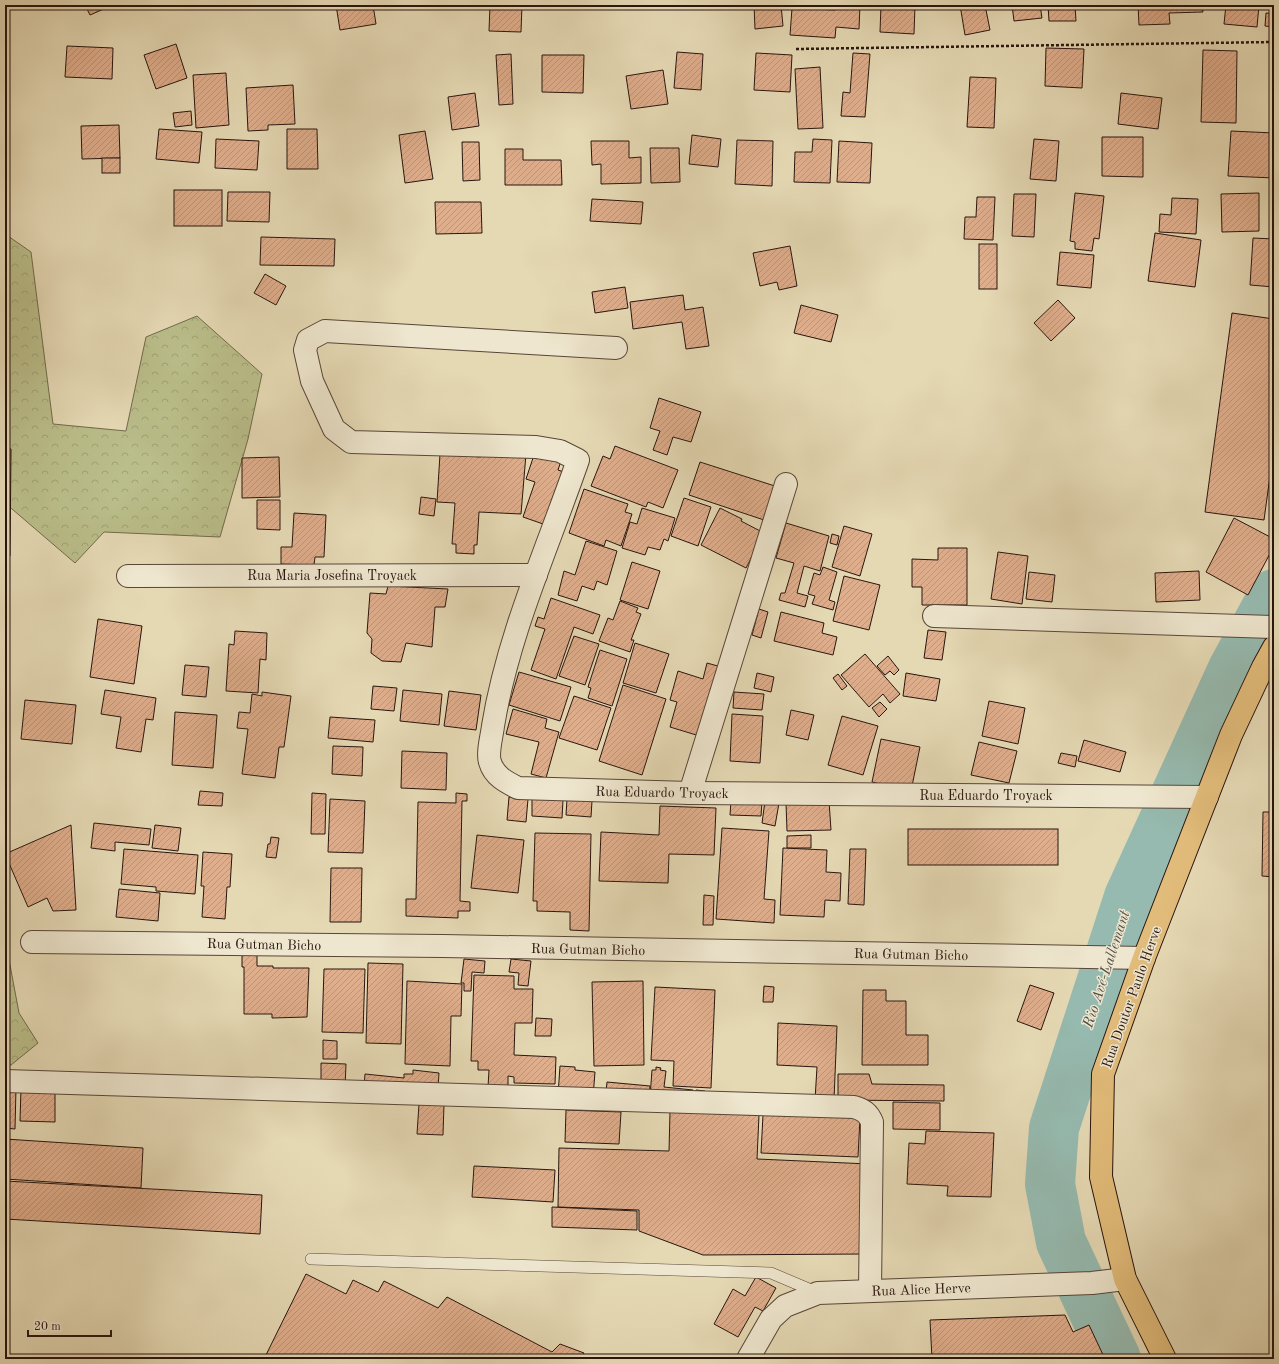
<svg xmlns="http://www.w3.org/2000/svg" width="1279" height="1364" font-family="'Old Standard TT',serif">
  <defs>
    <pattern id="forest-crowns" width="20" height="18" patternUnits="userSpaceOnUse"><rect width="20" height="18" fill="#babe8a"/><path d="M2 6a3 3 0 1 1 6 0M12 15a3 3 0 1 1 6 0" fill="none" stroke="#a0a276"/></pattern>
    <pattern id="building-hatch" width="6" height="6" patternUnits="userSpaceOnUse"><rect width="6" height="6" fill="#dfae8d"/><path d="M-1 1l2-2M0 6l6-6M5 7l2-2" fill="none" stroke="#bf9578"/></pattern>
  </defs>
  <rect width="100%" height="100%" fill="#e5d9b4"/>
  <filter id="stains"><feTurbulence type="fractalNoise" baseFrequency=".005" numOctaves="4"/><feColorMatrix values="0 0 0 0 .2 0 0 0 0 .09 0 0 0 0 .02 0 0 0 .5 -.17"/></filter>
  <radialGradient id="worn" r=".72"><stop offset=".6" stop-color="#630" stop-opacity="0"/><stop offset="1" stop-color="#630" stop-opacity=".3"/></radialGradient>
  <g fill="url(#forest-crowns)" stroke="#726a4c">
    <path d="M5,234L31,252L53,424L126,431L146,337L197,316L262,374L248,439L220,537L104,532L75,563L5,503Z"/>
    <path d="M5,945L7,949L19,1013L38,1043L11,1065L5,1066Z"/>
  </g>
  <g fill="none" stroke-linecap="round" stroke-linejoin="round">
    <path stroke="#96baaf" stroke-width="50" d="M1116,1359L1061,1242L1050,1184L1054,1128L1129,897L1233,669L1274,594"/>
  </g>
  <g fill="url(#building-hatch)" stroke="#29150e">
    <path d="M85,5H104L106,8L90,15Z"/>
    <path d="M336,5H373L376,24L340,30Z"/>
    <path d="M490,5H522L521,32L489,31Z"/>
    <path d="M754,5H781L783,26L755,29Z"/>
    <path d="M835,5H860L859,29L836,27L835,38L790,35L792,8L835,10Z"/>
    <path d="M881,5H915L914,34L880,32Z"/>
    <path d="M960,5H985L990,30L965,35Z"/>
    <path d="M1012,5H1040L1042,18L1014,21Z"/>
    <path d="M1048,5H1075L1076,21H1049Z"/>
    <path d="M1138,5H1202L1203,12L1169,13L1170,24L1139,25Z"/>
    <path d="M1226,5H1259L1257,27L1224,24Z"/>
    <path d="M1266,13L1274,14V27L1265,26Z"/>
    <path d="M176,44L187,78L156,89L144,55Z"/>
    <path d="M67,46L113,48L112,79L65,77Z"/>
    <path d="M1046,48L1084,49L1082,88L1045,86Z"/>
    <path d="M1203,50L1237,51L1236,123L1201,122Z"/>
    <path d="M677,52L703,54L701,90L674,88Z"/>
    <path d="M756,53L792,55L790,92L754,90Z"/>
    <path d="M853,53L870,54L865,117L841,116L843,92L850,93Z"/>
    <path d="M511,54L513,104L499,105L496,55Z"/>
    <path d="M542,55H584L583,93L542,92Z"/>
    <path d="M820,67L823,128L798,129L795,69Z"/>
    <path d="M663,70L668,104L631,109L626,76Z"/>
    <path d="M226,73L229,125L196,128L193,75Z"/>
    <path d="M970,77L996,78L994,128L967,127Z"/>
    <path d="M293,85L295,124L268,125V130L248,131L246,88Z"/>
    <path d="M475,93L479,126L452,130L448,97Z"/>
    <path d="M1121,93L1162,98L1158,129L1118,124Z"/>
    <path d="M191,111L192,125L175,127L173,113Z"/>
    <path d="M119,125L120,158L82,159L81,126Z"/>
    <path d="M159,129L202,132L199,163L156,159Z"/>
    <path d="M287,129H317L318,169H287Z"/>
    <path d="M425,131L433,179L405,183L399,135Z"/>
    <path d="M1231,131L1274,133V178L1228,176Z"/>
    <path d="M692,135L721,139L718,167L689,164Z"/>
    <path d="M1102,137H1143V177L1102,176Z"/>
    <path d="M216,139L259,141L257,170L215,168Z"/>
    <path d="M813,139L832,140L830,183L794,182L795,152H812Z"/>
    <path d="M1034,139L1059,141L1056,181L1030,179Z"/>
    <path d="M737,140L773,141L772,186L735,184Z"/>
    <path d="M591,141H629V158L641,157V183L601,184V164L592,165Z"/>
    <path d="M839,141L872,143L870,183L837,182Z"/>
    <path d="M462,142H479L480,180L463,181Z"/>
    <path d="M650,148H679L680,182L651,183Z"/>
    <path d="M505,149H523V160H561L562,185H505Z"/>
    <rect x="102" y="158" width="18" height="15"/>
    <rect x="174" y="190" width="48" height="36"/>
    <path d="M228,192H270L269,222L227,221Z"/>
    <path d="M1075,193L1104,196L1099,239L1094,238L1092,251L1075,249V242L1070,241Z"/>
    <path d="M1259,193V231L1222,232L1221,194Z"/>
    <path d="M1014,194H1036L1034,237L1012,236Z"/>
    <path d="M977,197H995L993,240L964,239L965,217H976Z"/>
    <path d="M1172,198L1198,199L1196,234L1159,232L1160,214L1171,215Z"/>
    <path d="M592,199L643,202L641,224L590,221Z"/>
    <path d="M435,202H481L482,233L436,234Z"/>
    <path d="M1155,233L1201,240L1195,287L1148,281Z"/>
    <path d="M261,237L335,239L334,266L260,265Z"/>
    <path d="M1253,238L1274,239V287L1250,285Z"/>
    <rect x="979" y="244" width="18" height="45"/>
    <path d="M790,246L797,286L779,290L777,282L760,286L753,253Z"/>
    <path d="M1060,252L1094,255L1091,288L1057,285Z"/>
    <path d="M265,274L286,286L276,305L254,293Z"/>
    <path d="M625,287L628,308L595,313L592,292Z"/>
    <path d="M683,295L685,310L703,307L709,346L686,349L682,322L633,329L630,302Z"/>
    <path d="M1058,300L1075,318L1051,341L1034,323Z"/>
    <path d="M801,305L838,315L831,342L794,333Z"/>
    <path d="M1232,313L1274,319V447L1264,520L1205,512Z"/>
    <path d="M659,398L701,412L691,442L673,437L667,455L653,450L660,431L650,428Z"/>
    <path d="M615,446L678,470L663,508L648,502L646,507L591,486L603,456L610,459Z"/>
    <path d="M5,449H11L10,556H5Z"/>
    <path d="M536,449L562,458L558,470L564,472L546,525L523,517L535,482L526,479Z"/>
    <path d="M482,451L526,454L521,514L479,512L477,545H474V554L456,553V544H452L455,503L437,502L440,454L481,457Z"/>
    <path d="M279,457L280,497L242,498V458Z"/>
    <path d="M700,462L778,487L767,521L689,495Z"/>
    <path d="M584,489L628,504L625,512L632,514L621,546L606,540L604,546L569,533Z"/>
    <path d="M421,497L436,499L434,516L419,514Z"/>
    <path d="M684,498L711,507L698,546L671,536Z"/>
    <path d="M257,500H280V530L257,529Z"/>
    <path d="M642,508L675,518L668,541L664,539L660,550L648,547L645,555L622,548L630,522L637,524Z"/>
    <path d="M720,508L742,519L741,521L764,533L746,568L701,545Z"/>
    <path d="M294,513L326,515L324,557H315L314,565L281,564V547H292Z"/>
    <path d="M1234,518L1274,539V546L1248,595L1206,572Z"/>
    <path d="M786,523L829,536L820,571L804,566L797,593L808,596L805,607L779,600L781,593H785L794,563L776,558Z"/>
    <path d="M844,526L872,534L860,576L832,567Z"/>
    <path d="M832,534L839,536L837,545L830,543Z"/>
    <path d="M586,541L617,551L607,585L597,581L594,590L582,586L577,601L558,595L564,571L575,575Z"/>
    <path d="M938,548H967V605H922V587H912V559L938,560Z"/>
    <path d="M998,552L1028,556L1022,604L991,599Z"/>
    <path d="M632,562L660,571L648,609L620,600Z"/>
    <path d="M823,567L837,572L829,600L835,602L833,610L812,604L815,596L808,594L814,573L820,575Z"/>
    <path d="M1199,571L1200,600L1156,602L1155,573Z"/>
    <path d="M1029,572L1055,575L1052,602L1026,599Z"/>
    <path d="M844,576L880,585L869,630L833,621Z"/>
    <path d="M388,586L448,589L445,607H435L432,647L406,643L401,662L382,661L371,653L372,639L367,633L370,593L386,594Z"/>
    <path d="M551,598L600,615L593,634L574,627L556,679L531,670L545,629L535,626L538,617L544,619Z"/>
    <path d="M620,601L638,608L636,612L641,614L631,640H634L630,652L599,641L608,618L613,620Z"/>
    <path d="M759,609L768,612L761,638L752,635Z"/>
    <path d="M781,612L824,623L822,633L837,637L833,655L774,641Z"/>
    <path d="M98,619L142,626L134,684L90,677Z"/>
    <path d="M928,630L946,632L942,660L924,658Z"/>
    <path d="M235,631L267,633L266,660L260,659L258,693L226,691L229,644L234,645Z"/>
    <path d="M574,636L599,644L585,685L559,676Z"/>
    <path d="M635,643L669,654L656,693L623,683Z"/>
    <path d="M600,650L627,659L612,706L588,698L591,688L588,687Z"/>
    <path d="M865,654L900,694L890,703L883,694L869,707L841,675Z"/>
    <path d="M888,656L899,670L894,675L890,671L885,675L877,666Z"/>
    <path d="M707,663L725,668L706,738L670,727L677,702L670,700L678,671L703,679Z"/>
    <path d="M185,665L209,667L206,697L182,695Z"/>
    <path d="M519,672L571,687L560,721L509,705Z"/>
    <path d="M757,673L774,677L771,692L754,688Z"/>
    <path d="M906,673L940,679L936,701L903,696Z"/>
    <path d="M838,674L847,686L842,690L833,678Z"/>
    <path d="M623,685L666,699L642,775L599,761Z"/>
    <path d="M373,686L397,688L394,711L371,709Z"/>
    <path d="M105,690L156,698L153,720L146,719L141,752L116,748L121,717L101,714Z"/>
    <path d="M403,690L442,694L439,725L400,721Z"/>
    <path d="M449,691L481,695L476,730L444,726Z"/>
    <path d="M262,692L291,696L284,747H279L275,778L242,774L248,729L237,728L239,712L250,713L252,694L262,696Z"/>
    <path d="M734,692L764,694L762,710L733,708Z"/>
    <path d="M574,696L611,708L597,750L559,738Z"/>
    <path d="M25,700L76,705L72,744L21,739Z"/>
    <path d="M989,701L1025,708L1018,744L982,736Z"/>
    <path d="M880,702L887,709L879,717L872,708Z"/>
    <path d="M513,709L547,719L545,728L559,732L546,778L531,774L539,742L506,734Z"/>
    <path d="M791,710L814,715L808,740L786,735Z"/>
    <path d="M175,712L217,715L213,768L172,765Z"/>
    <path d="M732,714L763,716L760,763L730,761Z"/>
    <path d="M842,716L878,726L863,775L828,765Z"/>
    <path d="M330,717L375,720L373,742L328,738Z"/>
    <path d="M881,739L920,747L911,791L872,782Z"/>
    <path d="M1084,740L1126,752L1120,772L1078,761Z"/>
    <path d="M979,742L1017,751L1009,783L971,775Z"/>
    <path d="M333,746L363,747L362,776L332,774Z"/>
    <path d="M402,751L447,753L446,790L401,788Z"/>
    <path d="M1061,753L1077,756L1075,767L1058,763Z"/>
    <path d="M200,791L223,793L222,806L198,805Z"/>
    <path d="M312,793L326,794L325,834H311Z"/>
    <path d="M456,793L467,794V801H462L460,901L470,902V911H458V918L406,916V899H416L418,802L456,803Z"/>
    <path d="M509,797L528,799L526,822L507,820Z"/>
    <path d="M532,798L563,800L562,818L532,816Z"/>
    <path d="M330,799L365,801L363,853L328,852Z"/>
    <path d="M567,799L592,801L591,817L566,815Z"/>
    <path d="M731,801L762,802L761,816L730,815Z"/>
    <path d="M765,801L779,803L775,826L762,823Z"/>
    <path d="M829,801L831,830L787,831L786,803Z"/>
    <path d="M660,806L716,808L714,855L669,854L668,883L599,881L601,832L659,835Z"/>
    <path d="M1263,812H1274V877L1262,876Z"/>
    <path d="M94,823L151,829L149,845L115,842V851L91,848Z"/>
    <path d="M71,825L76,910L53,911L47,898L28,907L5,854Z"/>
    <path d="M155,825L181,828L178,851L152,848Z"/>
    <path d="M722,828L769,831L764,899L775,900L774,923L716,919Z"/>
    <rect x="908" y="829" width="150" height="36"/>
    <path d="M535,833L591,834L589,931L570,930V912L537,911V901H533Z"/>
    <path d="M477,835L524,840L518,893L471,888Z"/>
    <path d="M811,835V848H787V836Z"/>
    <path d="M271,837L279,838L276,858L266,857L268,844H270Z"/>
    <path d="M783,848L827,850L826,872L841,873L840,901L825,900L824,917L780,915Z"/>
    <path d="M124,849L198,855L195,894L156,891V887L121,884Z"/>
    <path d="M850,849H866L864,905L848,904Z"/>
    <path d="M203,852L232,854L230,887H227L225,919L202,917L204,886H201Z"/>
    <path d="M331,868H362L361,922H330Z"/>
    <path d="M119,889L160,893L158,921L116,917Z"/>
    <path d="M704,895L714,896L713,925H703Z"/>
    <path d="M242,953H257V966H273V968H309L307,1017L272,1018V1014H244V967H242Z"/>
    <path d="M464,959L485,961L484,973L472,972L471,991H464V983H461Z"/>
    <path d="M511,959L531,961L528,986L518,985L519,973L509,972Z"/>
    <path d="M368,963L403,964L401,1044L366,1043Z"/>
    <path d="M324,969H365L363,1033L322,1032Z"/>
    <path d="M474,975L514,976V989H533L532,1023H515L514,1055L556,1057L555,1084L514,1083V1077L508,1076V1088L488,1087L489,1070H478V1061H471Z"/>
    <path d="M407,981L462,984L461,1016H451L450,1066L405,1064Z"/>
    <path d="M643,981L644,1065L594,1066L592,982Z"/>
    <path d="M1030,985L1054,993L1041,1030L1017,1021Z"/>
    <path d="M764,986L774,987L773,1002H763Z"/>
    <path d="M655,987L715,990L711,1088L673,1086L674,1061L651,1060Z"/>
    <path d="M863,990H886V1001H906V1035H928V1065H862Z"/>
    <path d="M536,1018L552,1019L551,1036H535Z"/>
    <path d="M778,1023L837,1026L834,1100H815L817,1067L777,1065Z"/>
    <path d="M323,1040L337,1041V1059H323Z"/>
    <path d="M321,1063L346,1064L345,1088L321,1087Z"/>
    <path d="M560,1066L575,1067V1070L595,1072L593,1097L558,1095Z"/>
    <path d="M656,1067L661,1068L660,1070L666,1071L664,1087L693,1090V1094H695L696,1090L705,1091L704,1100L650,1097L652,1070H656Z"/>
    <path d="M413,1070L439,1073L438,1088L364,1087L365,1074L404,1078V1074H413Z"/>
    <path d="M838,1074H869L872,1084L944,1085V1101L838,1100Z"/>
    <path d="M607,1082L650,1086L649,1096L606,1092Z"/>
    <path d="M5,1088H16L15,1129L5,1128Z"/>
    <path d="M21,1088L55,1089V1122L20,1121Z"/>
    <path d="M893,1102L940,1103V1130L893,1129Z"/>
    <path d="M419,1104H444L443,1135L417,1134Z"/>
    <path d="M566,1110L621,1112L619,1144L565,1142Z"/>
    <path d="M670,1112L759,1115L757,1159L869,1164L864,1254L703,1255L639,1231V1210L558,1207L559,1148L669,1151Z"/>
    <path d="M763,1115L860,1118L858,1157L761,1153Z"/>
    <path d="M926,1131L994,1133L991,1197L947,1196L948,1186L907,1184L909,1143L925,1144Z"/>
    <path d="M5,1139L143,1148L141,1188L5,1179Z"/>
    <path d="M474,1166L555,1170L553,1202L472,1197Z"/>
    <path d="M5,1181L262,1195L260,1234L5,1219Z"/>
    <path d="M552,1207L637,1211V1230L552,1227Z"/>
    <path d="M306,1274L346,1294L353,1280L378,1292L384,1281L438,1308L447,1297L552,1352L560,1344L584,1353L581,1359H264Z"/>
    <path d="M756,1277L776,1288L763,1311L755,1307L738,1337L714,1324L733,1289L745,1296Z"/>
    <path d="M1065,1315L1073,1332L1089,1325L1105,1359H932L930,1320Z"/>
  </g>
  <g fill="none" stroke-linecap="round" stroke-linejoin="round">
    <defs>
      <path id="service" d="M311,1259L771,1273L816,1292"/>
      <g id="minor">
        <path d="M616,348L325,331L308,340L305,350L312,381L334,429L351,442L536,447L560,451L578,460C548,547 508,634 493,726C492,735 487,753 490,762C494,776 506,782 518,788L690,793L1207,797"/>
        <path d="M128,576L536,575"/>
        <path d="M934,616L1274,627"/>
        <path d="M690,793L786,484"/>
        <path d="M32,942L443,946L1144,958"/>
        <path d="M5,1081L854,1107C864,1110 868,1113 872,1122L870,1291"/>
        <path d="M748,1359L771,1319L785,1306L818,1293L1092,1283L1125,1279"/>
      </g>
      <path id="primary" d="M1165,1359L1125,1279L1101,1177L1103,1074L1144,958L1231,735L1263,667L1274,647"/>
    </defs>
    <use href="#service" stroke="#584638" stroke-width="12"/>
    <use href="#minor" stroke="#584638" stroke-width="24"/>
    <use href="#primary" stroke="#29150e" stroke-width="24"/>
    <path stroke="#29150e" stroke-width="2.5" stroke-dasharray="3 2" stroke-linecap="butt" d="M796,49L1274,42"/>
    <use href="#service" stroke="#eee6ce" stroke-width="11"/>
    <use href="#minor" stroke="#eee6ce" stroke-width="22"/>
    <use href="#primary" stroke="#e2bc7a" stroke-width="22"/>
  </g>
  <g text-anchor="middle" stroke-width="3" stroke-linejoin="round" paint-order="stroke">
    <g font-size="14" fill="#29150e" stroke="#eee6ce">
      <text x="332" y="580">Rua Maria Josefina Troyack</text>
      <text transform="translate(662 792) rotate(1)" y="5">Rua Eduardo Troyack</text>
      <text x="986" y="800">Rua Eduardo Troyack</text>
      <text transform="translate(264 944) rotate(1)" y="5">Rua Gutman Bicho</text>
      <text transform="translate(588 949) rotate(1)" y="5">Rua Gutman Bicho</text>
      <text transform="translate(911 954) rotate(1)" y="5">Rua Gutman Bicho</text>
      <text transform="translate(1131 997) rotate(-70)" y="5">Rua Doutor Paulo Herve</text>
      <text transform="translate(921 1289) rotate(-2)" y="5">Rua Alice Herve</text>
    </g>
    <g font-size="15" font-style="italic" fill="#4f4f46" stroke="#eee6ce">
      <text transform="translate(1106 969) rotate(-72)" y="5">Rio Avé‐Lallemant</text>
    </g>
  </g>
  <rect width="1279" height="1364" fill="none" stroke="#e5d9b4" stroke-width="20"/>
  <rect x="6" y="6" width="1267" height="1352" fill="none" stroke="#29150e" stroke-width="2"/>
  <rect x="10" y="10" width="1259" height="1344" fill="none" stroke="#29150e"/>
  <path d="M28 1330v6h83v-6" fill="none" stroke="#29150e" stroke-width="2"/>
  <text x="34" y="1330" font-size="12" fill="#29150e" stroke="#eee6ce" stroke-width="3" paint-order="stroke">20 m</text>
  <rect width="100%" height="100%" filter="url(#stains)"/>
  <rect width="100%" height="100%" fill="url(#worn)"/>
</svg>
